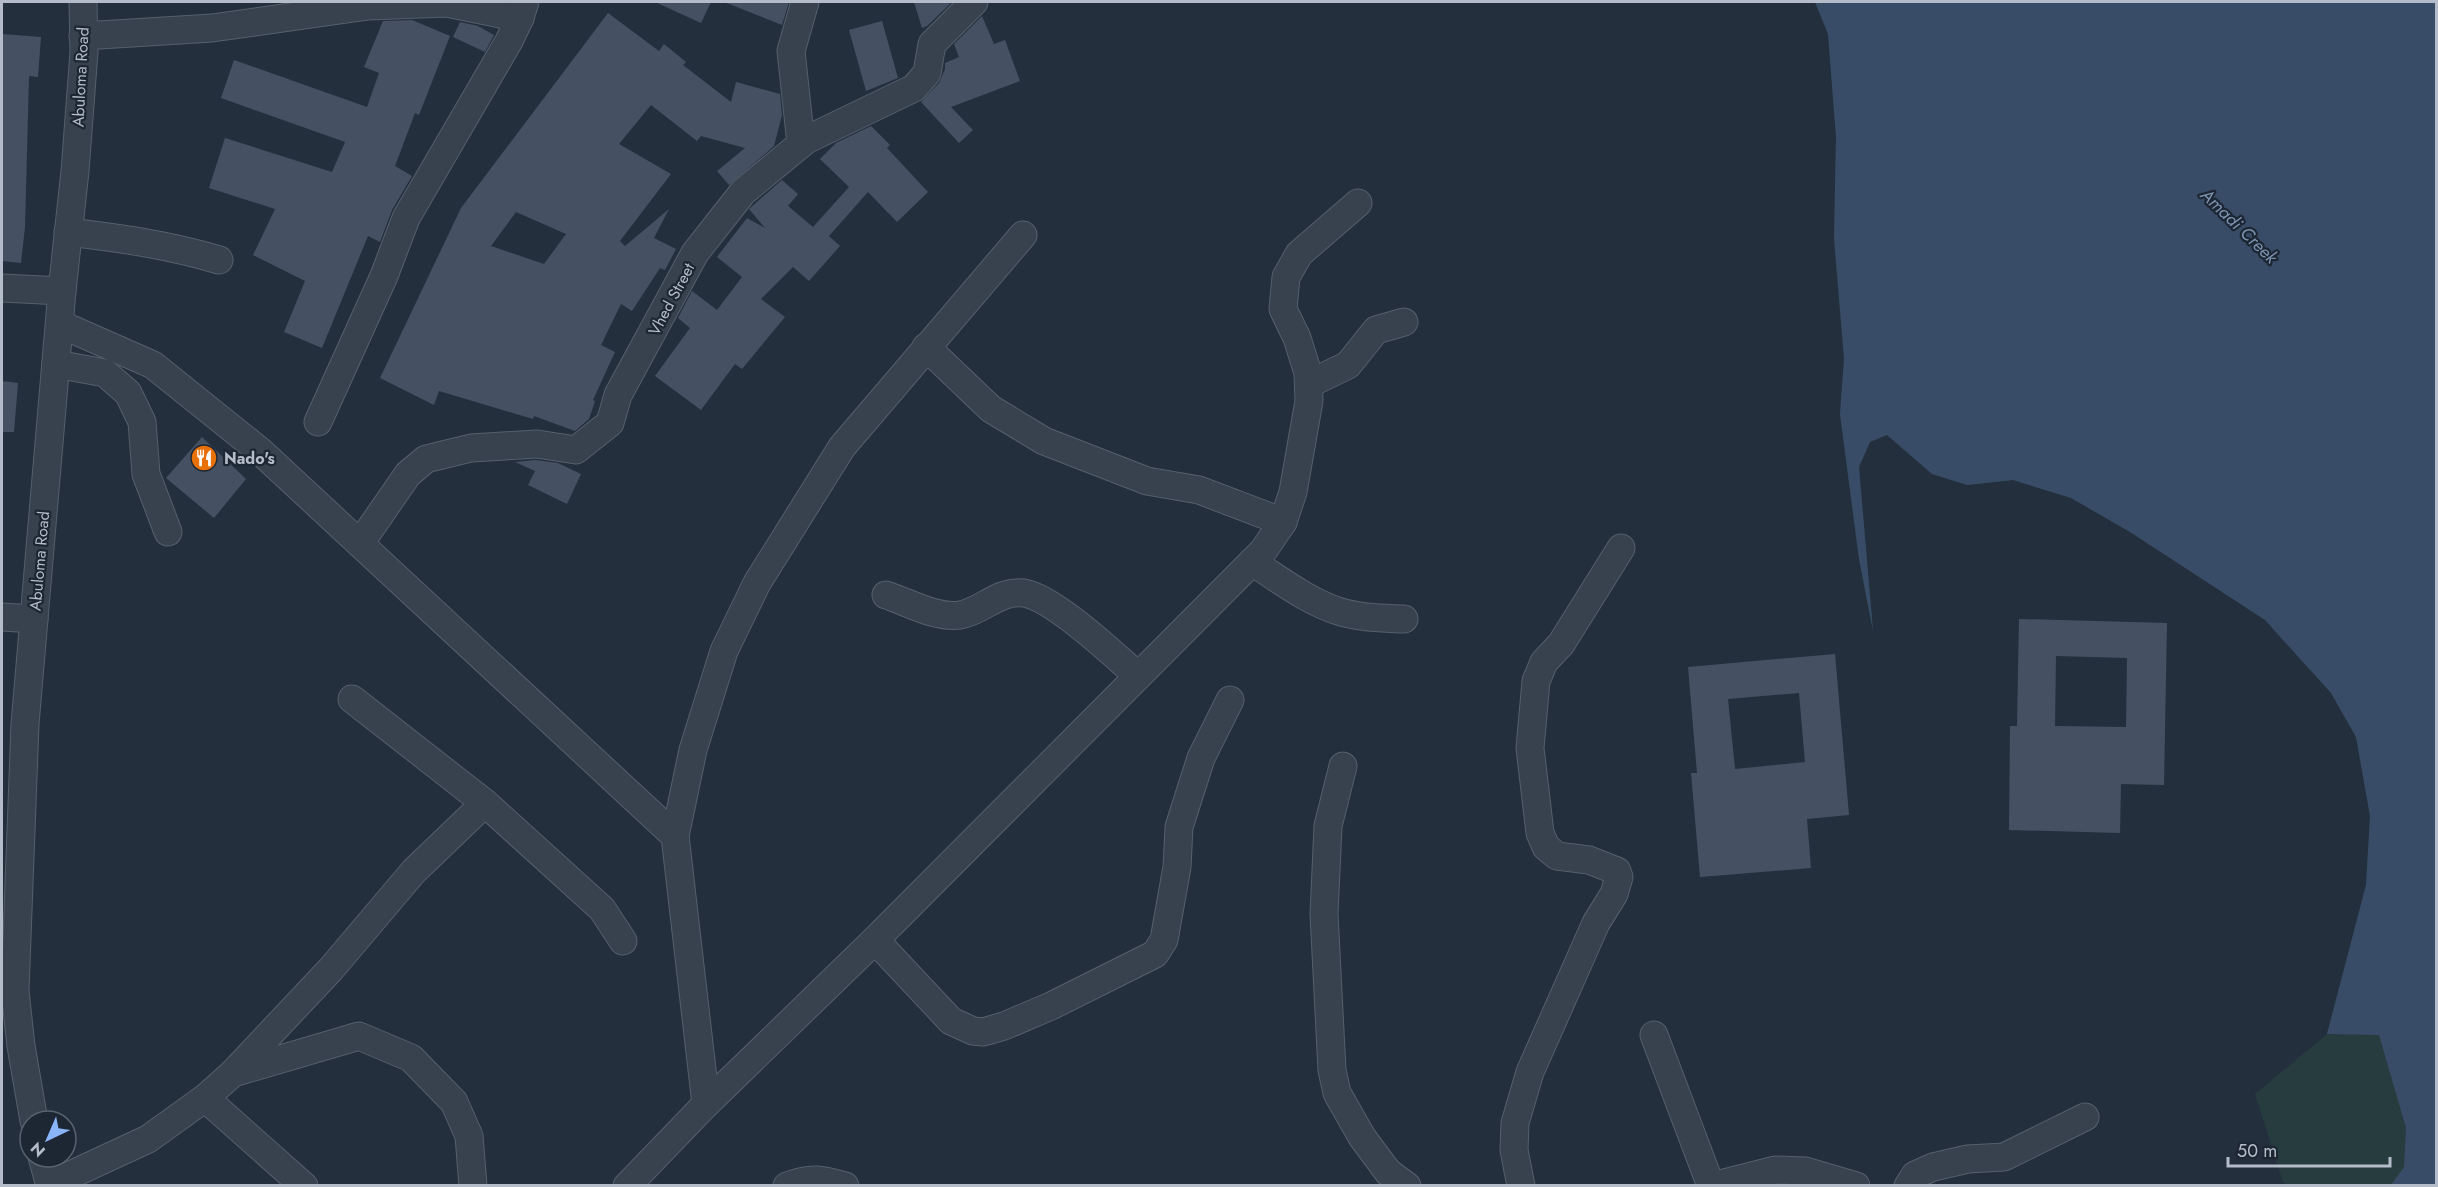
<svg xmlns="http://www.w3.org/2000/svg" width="2438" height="1187" font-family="Jost,sans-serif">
  <rect width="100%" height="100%" fill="#242f3e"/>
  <path fill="#263c3f" d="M1815,2L2347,668L2436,1185H2288L2283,1182L2255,1094L2327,1034L2366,885L2370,816L2356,737L2331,693L2265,620L2130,532L2071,498L2013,480L1967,485L1932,474L1887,435L1870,442L1859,467L1873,631L1859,559L1840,414L1844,358L1834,238L1836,137L1828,34Z"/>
  <path fill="#394c67" d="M1815,2H2436V1185H2391L2404,1167L2406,1128L2379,1035L2327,1034L2366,885L2370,816L2356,737L2331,693L2265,620L2130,532L2071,498L2013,480L1967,485L1932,474L1887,435L1870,442L1859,467L1873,631L1859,559L1840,414L1844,358L1834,238L1836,137L1828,34Z"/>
  <g fill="#455162" fill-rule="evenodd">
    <path d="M655,2H711L701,23Z"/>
    <path d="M724,2H789L782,25Z"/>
    <path d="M914,2H952L927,26L922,28Z"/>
    <path d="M608,13L659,51L664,44L686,62L683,65L731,102L736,82L780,94L782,115L774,146L729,185L717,171L745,148L701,136L697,141L651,105L619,144L671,174L620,241L625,246L669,209L654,238L676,249L665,270L660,268L632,311L621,304L601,345L615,352L593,400L595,401L589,419L575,431L534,416L533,419L439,391L434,405L380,378L461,208ZM516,212L566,234L544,264L491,246Z"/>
    <path d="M982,16L994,44L1005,40L1020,81L951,107L973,130L959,143L921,102L939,83L945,69V63L959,57L954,44Z"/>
    <path d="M412,20L450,36L419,115L415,113L395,166L412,176L392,210L380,242L368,236L322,348L284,332L305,281L253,255L275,209L209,188L225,138L332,172L345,142L221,98L234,60L367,107L379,73L364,67L383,21Z"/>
    <path d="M882,21L898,78L866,91L849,30Z"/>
    <path d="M460,22L478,26L494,35L485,52L453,37Z"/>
    <path d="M2,34L41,37L38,77L29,76L25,227L21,263L2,261Z"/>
    <path d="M871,126L890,145L887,148L928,192L897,222L868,192L829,236L840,246L809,281L793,267L761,299L785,317L742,369L735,364L701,410L655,376L690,328L678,318L692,291L717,310L742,277L717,257L747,218L765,228L749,209L782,180L798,194L788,206L813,227L849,187L820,159L836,143Z"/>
    <path d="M2,381L18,383L14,432H2Z"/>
    <path d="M202,437L246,479L214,518L166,478Z"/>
    <path d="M536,460L558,463L581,474L567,504L528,485L535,471L515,462Z"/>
    <path d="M2019,619L2167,623L2164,785L2121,784L2120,833L2009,830L2010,726H2017ZM2056,656L2127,658L2126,727L2055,726Z"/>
    <path d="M1835,654L1849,815L1807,819L1811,868L1700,877L1691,773H1697L1688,667ZM1799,693L1805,762L1735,769L1728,699Z"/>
  </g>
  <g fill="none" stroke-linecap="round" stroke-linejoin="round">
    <defs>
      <g id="minor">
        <path d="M83,36L212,28L368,6L447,3L520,18"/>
        <path d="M801,144L791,51L805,2"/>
        <path d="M68,232C120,238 169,245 219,260"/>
        <path d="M2,288L62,291"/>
        <path d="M60,324L153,365L260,451L675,836L706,1104"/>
        <path d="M926,347L991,409L1044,441L1147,481L1199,490L1283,522"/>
        <path d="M56,364L105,373L128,393L142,422L146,474L168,532"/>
        <path d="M1309,384L1348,365L1376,330L1404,322"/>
        <path d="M318,422L384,276L406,218L509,41L520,18L525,2"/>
        <path d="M361,542L408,474L426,459L471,448L537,444L576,450L610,423L618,395L695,253L743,192L806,140L914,88L927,73L932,44L974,2"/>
        <path d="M1252,562C1279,579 1307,601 1338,611C1359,618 1382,618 1404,619"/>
        <path d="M886,595C908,602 937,619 960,615C983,611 998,590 1024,593C1054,598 1114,655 1138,676"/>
        <path d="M2,617L34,619"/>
        <path d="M352,699L485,803L602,909L623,941"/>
        <path d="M1343,766L1328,826L1324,914L1332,1070L1337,1093L1362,1137L1388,1172L1407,1186"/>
        <path d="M675,836L693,750L724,651L757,583L842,447L1023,235"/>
        <path d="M875,940L951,1021L973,1031L983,1032L1004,1026L1051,1006L1155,954L1164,940L1177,867L1179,827L1201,758L1230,700"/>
        <path d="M1654,1035L1711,1186"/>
        <path d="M234,1072L331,969L414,871L485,803"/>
        <path d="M205,1098L304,1186"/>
        <path d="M34,1121L21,1046L15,991L25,724L62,291L75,171L84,52L83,2"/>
        <path d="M42,1157L50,1186"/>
        <path d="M49,1185L148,1139L205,1098L233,1073L359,1036L411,1058L454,1102L469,1136L473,1186"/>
        <path d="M627,1186L706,1104L875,940L1263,551L1283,522L1293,492L1309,401L1308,373L1297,338L1283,309L1286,277L1299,254L1358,203"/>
        <path d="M787,1186C811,1177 821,1179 845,1186"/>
        <path d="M1521,1186L1514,1150L1515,1123L1530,1072L1596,923L1614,894L1619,877L1617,871L1589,860L1557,856L1546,847L1540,833L1530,748L1536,681L1544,662L1561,644L1621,548"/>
        <path d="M1712,1186L1775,1170L1805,1171L1856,1186"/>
        <path d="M1908,1186L1915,1175L1933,1167L1968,1159L2004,1157L2085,1117"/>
      </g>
    </defs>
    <use href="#minor" stroke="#565f6c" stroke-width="29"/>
    <use href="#minor" stroke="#38414e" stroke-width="27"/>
  </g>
  <defs>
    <symbol id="restaurant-disc" viewBox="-11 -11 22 22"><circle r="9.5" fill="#e8710a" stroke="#1d2633"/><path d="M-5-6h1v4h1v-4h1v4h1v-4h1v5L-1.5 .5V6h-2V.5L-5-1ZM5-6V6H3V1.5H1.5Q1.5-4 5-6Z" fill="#fff"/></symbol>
  </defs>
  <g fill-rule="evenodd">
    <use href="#restaurant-disc" x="189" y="443" width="30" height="30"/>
  </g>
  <g text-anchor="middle" stroke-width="4.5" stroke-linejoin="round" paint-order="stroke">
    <g font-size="16" fill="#b4bcc9" stroke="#1d2633">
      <text transform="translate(80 77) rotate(-87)" y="6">Abuloma Road</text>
      <text transform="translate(671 299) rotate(-62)" y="6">Vhed Street</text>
      <text transform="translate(39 561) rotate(-85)" y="6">Abuloma Road</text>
    </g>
    <g font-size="16" font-weight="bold" fill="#b4bcc9" stroke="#1d2633" text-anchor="start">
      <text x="224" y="464">Nado's</text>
    </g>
    <g font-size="18" font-style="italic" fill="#7c92b1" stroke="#1d2633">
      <text transform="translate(2239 226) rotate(44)" y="6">Amadi Creek</text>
    </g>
  </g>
  <rect width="2438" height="1187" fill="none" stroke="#b4bcc9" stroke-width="6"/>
  <g transform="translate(48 1139) rotate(224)"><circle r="28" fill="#1d2633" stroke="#59626f" stroke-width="1.5"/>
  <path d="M0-4.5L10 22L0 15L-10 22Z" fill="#8ab4f8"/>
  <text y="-9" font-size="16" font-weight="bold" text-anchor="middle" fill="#b4bcc9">N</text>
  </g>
  <path d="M2228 1157v9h162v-9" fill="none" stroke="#b4bcc9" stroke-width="3"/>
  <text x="2237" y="1157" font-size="18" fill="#b4bcc9" stroke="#1d2633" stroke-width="4.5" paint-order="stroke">50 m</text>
</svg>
